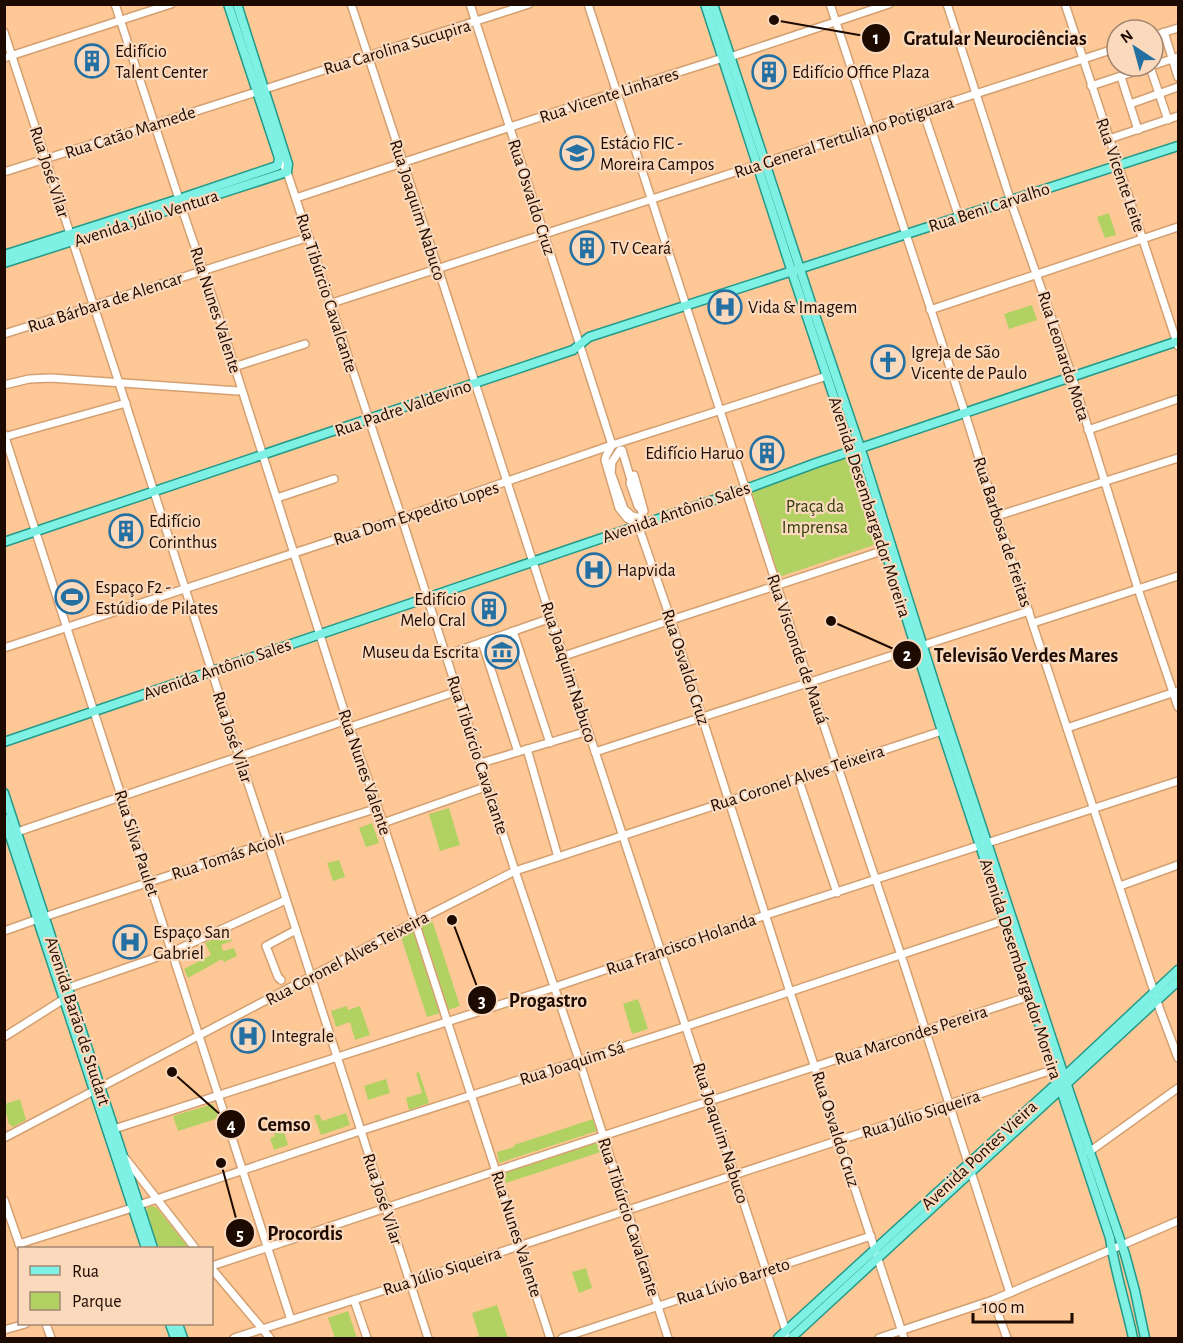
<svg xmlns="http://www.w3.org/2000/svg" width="1183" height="1343" font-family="'Alegreya Sans',sans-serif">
  <rect width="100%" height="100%" fill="#fdc796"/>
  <g fill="#b2d163">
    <path d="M1109,213L1116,235L1105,238L1097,217Z"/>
    <path d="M1032,305L1037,320L1009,329L1004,314Z"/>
    <path d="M851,456L880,543L779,577L751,489Z"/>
    <path d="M449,808L460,845L440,851L429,814Z"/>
    <path d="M372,823L379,843L366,847L359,828Z"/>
    <path d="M339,860L345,877L333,881L327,863Z"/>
    <path d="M432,920L460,1006L448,1010L420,924Z"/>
    <path d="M412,927L440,1013L427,1017L400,934Z"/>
    <path d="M229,932L232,941L221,945L223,951L234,948L237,956L224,962L222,959L188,978L184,969L211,955L205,943Z"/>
    <path d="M638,999L648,1029L632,1034L623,1004Z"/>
    <path d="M347,1006L348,1010L360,1006L370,1035L355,1040L350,1022L336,1027L331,1011Z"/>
    <path d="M419,1072L429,1103L409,1110L406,1098L422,1093L416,1073Z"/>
    <path d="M386,1079L390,1093L368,1100L364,1086Z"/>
    <path d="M20,1099L26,1120L13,1127L9,1124L5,1109V1104Z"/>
    <path d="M213,1104L219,1118L178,1131L173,1116Z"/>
    <path d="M346,1113L350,1125L321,1135L314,1116L319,1114L322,1121Z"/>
    <path d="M593,1119L597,1131L499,1163L497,1152L514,1147V1145Z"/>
    <path d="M274,1123L275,1125L281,1123L288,1145L274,1150L270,1138L275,1136L271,1124Z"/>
    <path d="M600,1139L604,1151L506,1183L502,1171Z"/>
    <path d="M149,1206L156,1207L189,1248H159L147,1213V1209Z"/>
    <path d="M586,1268L592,1288L579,1293L572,1272Z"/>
    <path d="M497,1305L508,1338H473L479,1336L472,1313Z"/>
    <path d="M348,1311L357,1338H335L328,1318Z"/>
  </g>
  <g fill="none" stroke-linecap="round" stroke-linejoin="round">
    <defs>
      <g id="minor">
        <path d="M115,4L179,199"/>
        <path d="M351,4L438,268L551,618L786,1331L785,1338"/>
        <path d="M470,4L612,445"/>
        <path d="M588,4L777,586L905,967L1010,1293"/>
        <path d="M830,4L965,413L997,516L1160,1010L1178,1058"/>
        <path d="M947,4L1013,208L1072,376L1138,589L1178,707"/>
        <path d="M1065,4L1178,346"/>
        <path d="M4,32L119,383L239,756L265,834L428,1338"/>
        <path d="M1164,32L1178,77"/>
        <path d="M1153,36L1178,28"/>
        <path d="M4,58L171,4"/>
        <path d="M1150,67L1168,120"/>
        <path d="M1121,77L1138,130"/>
        <path d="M1091,86L1178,57"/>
        <path d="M265,89L529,4"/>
        <path d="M1130,104L1178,87"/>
        <path d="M923,111L959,217"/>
        <path d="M1109,139L1178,116"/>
        <path d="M279,158L287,172L404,525L515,871L579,1060L668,1338"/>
        <path d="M4,172L256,92"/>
        <path d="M296,198L616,92L723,58L730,57L889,4"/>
        <path d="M181,206L215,305L347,720L378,808L550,1338"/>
        <path d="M332,303L1117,48"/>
        <path d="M930,310L1178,227"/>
        <path d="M4,334L309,237"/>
        <path d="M234,367L305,344"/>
        <path d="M4,385L29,379L51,378L238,391L241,390"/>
        <path d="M1088,430L1178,399"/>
        <path d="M4,434L291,1320"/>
        <path d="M4,437L126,403"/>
        <path d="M612,445L606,456L605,460L619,508L627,518L638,525L671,620L790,992L904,1338"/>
        <path d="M620,450H622L631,480L630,483L638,506L641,509L643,516L641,518L632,516L624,509L611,473L612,462Z"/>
        <path d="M634,475L644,511"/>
        <path d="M277,498L334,479"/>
        <path d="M997,516L1178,458"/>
        <path d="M1033,623L1178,576"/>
        <path d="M513,631L550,743"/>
        <path d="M482,642L518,752"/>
        <path d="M4,648L407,516L612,445L827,376"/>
        <path d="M446,655L551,618"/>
        <path d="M564,656L671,620L885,550"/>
        <path d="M350,727L458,691"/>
        <path d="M1067,728L1178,691"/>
        <path d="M527,749L558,857"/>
        <path d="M595,752L1029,611"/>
        <path d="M481,763L588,731"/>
        <path d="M798,778L837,893"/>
        <path d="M383,823L488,786"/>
        <path d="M17,832L347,720"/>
        <path d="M1120,886L1178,865"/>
        <path d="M44,917L273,841L378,808"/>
        <path d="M4,931L38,919"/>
        <path d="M281,980L278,977L266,946L296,930"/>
        <path d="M4,1037L64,999L68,988L172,952L286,900"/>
        <path d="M114,1129L549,989L766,915L1178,781"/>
        <path d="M4,1138L407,926L515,871L942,731"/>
        <path d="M1089,1152L1178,1088"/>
        <path d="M125,1158L195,1248"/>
        <path d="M4,1200L20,1246"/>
        <path d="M139,1205L360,1131L678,1029L1005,920"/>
        <path d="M19,1244L132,1208"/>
        <path d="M212,1266L502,1169L1030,996"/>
        <path d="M212,1269L270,1338"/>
        <path d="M354,1300L367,1338"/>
        <path d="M993,1300L1007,1338"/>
        <path d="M46,1324L51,1338"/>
        <path d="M4,1330L25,1324"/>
        <path d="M234,1338L410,1282L1058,1068"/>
        <path d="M562,1338L871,1236"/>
        <path d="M879,1338L993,1300L1178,1221"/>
      </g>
      <g id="major">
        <path d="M705,4L789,263L885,550L942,731L1110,1238C1115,1272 1126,1305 1133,1338"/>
        <path d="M713,4L816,318L864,459L935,685L1070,1094L1125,1254L1135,1291L1145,1338"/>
        <path d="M4,255L179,199L277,166L278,164L279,158L228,4"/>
        <path d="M4,263L287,172L288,164L237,4"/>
        <path d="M4,542L573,350L589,337L1178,146"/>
        <path d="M4,742L746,489L816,463L1178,341"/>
        <path d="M4,793L153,1248"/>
        <path d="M4,818L146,1248"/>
        <path d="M170,1324L175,1338"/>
        <path d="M178,1324L183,1338"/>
        <path d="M778,1338L1068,1073L1178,970"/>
        <path d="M791,1338L1178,981"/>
      </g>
    </defs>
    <use href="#minor" stroke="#d5a071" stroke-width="10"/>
    <use href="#major" stroke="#249a88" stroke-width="11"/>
    <use href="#minor" stroke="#fff" stroke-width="7"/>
    <use href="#major" stroke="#7ef1e4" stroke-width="8"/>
  </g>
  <defs>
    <symbol id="building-ring" viewBox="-11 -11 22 22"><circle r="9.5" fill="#fad9bc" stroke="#2570a3" stroke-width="1.5"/><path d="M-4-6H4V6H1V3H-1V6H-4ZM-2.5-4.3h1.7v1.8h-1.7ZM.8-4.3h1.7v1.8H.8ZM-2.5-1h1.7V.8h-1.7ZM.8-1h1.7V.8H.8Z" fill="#2570a3"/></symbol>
    <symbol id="university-ring" viewBox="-11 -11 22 22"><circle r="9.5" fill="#fad9bc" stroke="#2570a3" stroke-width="1.5"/><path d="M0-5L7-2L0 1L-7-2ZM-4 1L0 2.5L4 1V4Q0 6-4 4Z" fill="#2570a3"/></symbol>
    <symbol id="hospital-ring" viewBox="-11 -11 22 22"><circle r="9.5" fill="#fad9bc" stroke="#2570a3" stroke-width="1.5"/><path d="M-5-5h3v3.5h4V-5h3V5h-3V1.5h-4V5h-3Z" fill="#2570a3"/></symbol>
    <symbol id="church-ring" viewBox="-11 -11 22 22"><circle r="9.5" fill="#fad9bc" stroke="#2570a3" stroke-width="1.5"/><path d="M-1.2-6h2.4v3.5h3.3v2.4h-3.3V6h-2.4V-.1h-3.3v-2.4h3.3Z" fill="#2570a3"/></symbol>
    <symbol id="stadium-ring" viewBox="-11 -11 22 22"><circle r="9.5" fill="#fad9bc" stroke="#2570a3" stroke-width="1.5"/><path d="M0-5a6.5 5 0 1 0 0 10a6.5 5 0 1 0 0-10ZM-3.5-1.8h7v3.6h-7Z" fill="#2570a3"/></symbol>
    <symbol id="museum-ring" viewBox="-11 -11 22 22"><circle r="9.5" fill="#fad9bc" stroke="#2570a3" stroke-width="1.5"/><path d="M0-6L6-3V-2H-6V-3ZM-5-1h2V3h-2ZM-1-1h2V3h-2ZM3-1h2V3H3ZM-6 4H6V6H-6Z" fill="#2570a3"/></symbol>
  </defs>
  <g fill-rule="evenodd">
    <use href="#building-ring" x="73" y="42" width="38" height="38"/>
    <use href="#building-ring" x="750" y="53" width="38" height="38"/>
    <use href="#university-ring" x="558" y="134" width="38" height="38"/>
    <use href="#building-ring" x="568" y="229" width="38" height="38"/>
    <use href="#hospital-ring" x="706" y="288" width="38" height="38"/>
    <use href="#church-ring" x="869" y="343" width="38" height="38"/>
    <use href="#building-ring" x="748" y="434" width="38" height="38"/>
    <use href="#building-ring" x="107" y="512" width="38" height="38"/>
    <use href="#hospital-ring" x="575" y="551" width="38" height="38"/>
    <use href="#stadium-ring" x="53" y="578" width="38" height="38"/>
    <use href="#building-ring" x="470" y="590" width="38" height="38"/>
    <use href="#museum-ring" x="483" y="633" width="38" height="38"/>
    <use href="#hospital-ring" x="111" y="923" width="38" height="38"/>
    <use href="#hospital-ring" x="229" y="1017" width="38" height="38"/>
  </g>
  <g text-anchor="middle" stroke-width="4.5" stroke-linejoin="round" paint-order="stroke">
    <g font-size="18" fill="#1d0a00" stroke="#fad9bc">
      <text transform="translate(397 47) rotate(-17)" y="6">Rua Carolina Sucupira</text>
      <text transform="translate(609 95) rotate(-18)" y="6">Rua Vicente Linhares</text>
      <text transform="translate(130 132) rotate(-18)" y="6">Rua Catão Mamede</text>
      <text transform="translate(844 137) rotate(-18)" y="6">Rua General Tertuliano Potiguara</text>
      <text transform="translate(50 172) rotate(72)" y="6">Rua José Vilar</text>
      <text transform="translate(1121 175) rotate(71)" y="6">Rua Vicente Leite</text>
      <text transform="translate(532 197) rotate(72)" y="6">Rua Osvaldo Cruz</text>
      <text transform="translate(989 207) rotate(-18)" y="6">Rua Beni Carvalho</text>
      <text transform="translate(418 210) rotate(72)" y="6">Rua Joaquim Nabuco</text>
      <text transform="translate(146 218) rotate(-18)" y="6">Avenida Júlio Ventura</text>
      <text transform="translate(327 293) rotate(72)" y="6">Rua Tibúrcio Cavalcante</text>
      <text transform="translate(105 302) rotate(-18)" y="6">Rua Bárbara de Alencar</text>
      <text transform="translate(216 310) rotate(72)" y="6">Rua Nunes Valente</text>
      <text transform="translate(1064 356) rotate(72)" y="6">Rua Leonardo Mota</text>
      <text transform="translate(403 408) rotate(-19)" y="6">Rua Padre Valdevino</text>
      <text transform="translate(870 507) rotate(72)" y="6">Avenida Desembargador Moreira</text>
      <text transform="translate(676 512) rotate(-19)" y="6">Avenida Antônio Sales</text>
      <text transform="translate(416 513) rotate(-18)" y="6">Rua Dom Expedito Lopes</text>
      <text transform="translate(1003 532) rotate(72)" y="6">Rua Barbosa de Freitas</text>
      <text transform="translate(798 649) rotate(71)" y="6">Rua Visconde de Mauá</text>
      <text transform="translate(686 667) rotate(72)" y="6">Rua Osvaldo Cruz</text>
      <text transform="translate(217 669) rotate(-19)" y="6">Avenida Antônio Sales</text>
      <text transform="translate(569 672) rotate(72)" y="6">Rua Joaquim Nabuco</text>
      <text transform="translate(233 737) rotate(72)" y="6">Rua José Vilar</text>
      <text transform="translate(478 755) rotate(72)" y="6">Rua Tibúrcio Cavalcante</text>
      <text transform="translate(365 772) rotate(71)" y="6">Rua Nunes Valente</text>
      <text transform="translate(797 778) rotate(-18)" y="6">Rua Coronel Alves Teixeira</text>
      <text transform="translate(137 843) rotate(72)" y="6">Rua Silva Paulet</text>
      <text transform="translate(228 856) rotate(-18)" y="6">Rua Tomás Acioli</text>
      <text transform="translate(681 944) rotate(-19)" y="6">Rua Francisco Holanda</text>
      <text transform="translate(347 958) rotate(-28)" y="6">Rua Coronel Alves Teixeira</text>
      <text transform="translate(1021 969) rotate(72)" y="6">Avenida Desembargador Moreira</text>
      <text transform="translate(78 1021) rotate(72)" y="6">Avenida Barão de Studart</text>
      <text transform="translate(911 1035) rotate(-18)" y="6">Rua Marcondes Pereira</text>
      <text transform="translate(572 1063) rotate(-18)" y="6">Rua Joaquim Sá</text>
      <text transform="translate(921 1114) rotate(-18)" y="6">Rua Júlio Siqueira</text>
      <text transform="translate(836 1129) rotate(72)" y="6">Rua Osvaldo Cruz</text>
      <text transform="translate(721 1133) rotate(72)" y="6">Rua Joaquim Nabuco</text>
      <text transform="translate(979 1155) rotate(-43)" y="6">Avenida Pontes Vieira</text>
      <text transform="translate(383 1199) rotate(72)" y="6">Rua José Vilar</text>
      <text transform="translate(629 1217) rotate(72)" y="6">Rua Tibúrcio Cavalcante</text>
      <text transform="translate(517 1234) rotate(72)" y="6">Rua Nunes Valente</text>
      <text transform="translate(442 1271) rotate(-18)" y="6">Rua Júlio Siqueira</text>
      <text transform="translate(733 1281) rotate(-18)" y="6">Rua Lívio Barreto</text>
    </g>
    <g font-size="18" fill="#1d0a00" stroke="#fad9bc" text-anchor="start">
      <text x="115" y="57">Edifício<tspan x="115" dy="21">Talent Center</tspan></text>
      <text x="792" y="78">Edifício Office Plaza</text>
      <text x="600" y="149">Estácio FIC -<tspan x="600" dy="21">Moreira Campos</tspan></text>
      <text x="610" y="254">TV Ceará</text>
      <text x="748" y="313">Vida &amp; Imagem</text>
      <text x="911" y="358">Igreja de São<tspan x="911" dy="21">Vicente de Paulo</tspan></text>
      <text x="744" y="459" text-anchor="end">Edifício Haruo</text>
      <text x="149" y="527">Edifício<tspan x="149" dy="21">Corinthus</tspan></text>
      <text x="617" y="576">Hapvida</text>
      <text x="95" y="593">Espaço F2 -<tspan x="95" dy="21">Estúdio de Pilates</tspan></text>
      <text x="466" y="605" text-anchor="end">Edifício<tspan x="466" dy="21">Melo Cral</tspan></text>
      <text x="479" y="658" text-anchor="end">Museu da Escrita</text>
      <text x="153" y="938">Espaço San<tspan x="153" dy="21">Gabriel</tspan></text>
      <text x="271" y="1042">Integrale</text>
    </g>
    <g font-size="18" fill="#313d0c" stroke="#fad9bc">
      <text x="815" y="512">Praça da<tspan x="815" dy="21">Imprensa</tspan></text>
    </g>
  </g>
  <path fill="none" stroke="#1d0a00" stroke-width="2" d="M774 20L876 38M831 621L907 655M452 920L482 1000M172 1072L231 1124M221 1163L240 1233"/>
  <g fill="#1d0a00" stroke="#fad9bc" stroke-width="2">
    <circle cx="774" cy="20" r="6"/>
    <circle cx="831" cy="621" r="6"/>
    <circle cx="452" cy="920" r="6"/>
    <circle cx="172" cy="1072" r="6"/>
    <circle cx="221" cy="1163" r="6"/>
    <circle cx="876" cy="38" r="15"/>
    <circle cx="907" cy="655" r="15"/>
    <circle cx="482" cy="1000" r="15"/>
    <circle cx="231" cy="1124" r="15"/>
    <circle cx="240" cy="1233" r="15"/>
  </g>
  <g font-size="18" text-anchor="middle" font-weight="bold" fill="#fff">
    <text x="876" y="44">1</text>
    <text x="907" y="661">2</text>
    <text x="482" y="1007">3</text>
    <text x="231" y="1131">4</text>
    <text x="240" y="1240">5</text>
  </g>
  <g font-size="20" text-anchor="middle" font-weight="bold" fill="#1d0a00" stroke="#fad9bc" stroke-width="4.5" stroke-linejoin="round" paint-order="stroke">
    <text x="995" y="45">Gratular Neurociências</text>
    <text x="1026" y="662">Televisão Verdes Mares</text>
    <text x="548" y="1007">Progastro</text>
    <text x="284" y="1131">Cemso</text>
    <text x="305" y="1240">Procordis</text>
  </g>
  <rect width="1183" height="1343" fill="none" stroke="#1d0a00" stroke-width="12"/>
  <rect x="18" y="1247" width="195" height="78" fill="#fad9bc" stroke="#a28671" stroke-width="1.5"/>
  <rect x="30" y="1266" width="30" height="9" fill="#7ef1e4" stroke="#a28671" stroke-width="1.5"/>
  <text x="72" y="1277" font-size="18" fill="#1d0a00">Rua</text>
  <rect x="30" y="1292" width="30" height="18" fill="#b2d163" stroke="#a28671" stroke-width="1.5"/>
  <text x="72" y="1307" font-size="18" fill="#1d0a00">Parque</text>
  <g transform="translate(1135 48) rotate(324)"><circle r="28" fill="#fad9bc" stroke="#a28671" stroke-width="1.5"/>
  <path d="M0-4.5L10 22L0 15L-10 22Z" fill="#2570a3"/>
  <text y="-9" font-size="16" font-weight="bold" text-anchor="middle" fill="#1d0a00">N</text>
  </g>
  <path d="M973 1313v9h99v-9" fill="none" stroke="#1d0a00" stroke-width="3"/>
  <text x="982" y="1313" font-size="18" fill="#1d0a00" stroke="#fad9bc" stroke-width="4.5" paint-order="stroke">100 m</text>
</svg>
